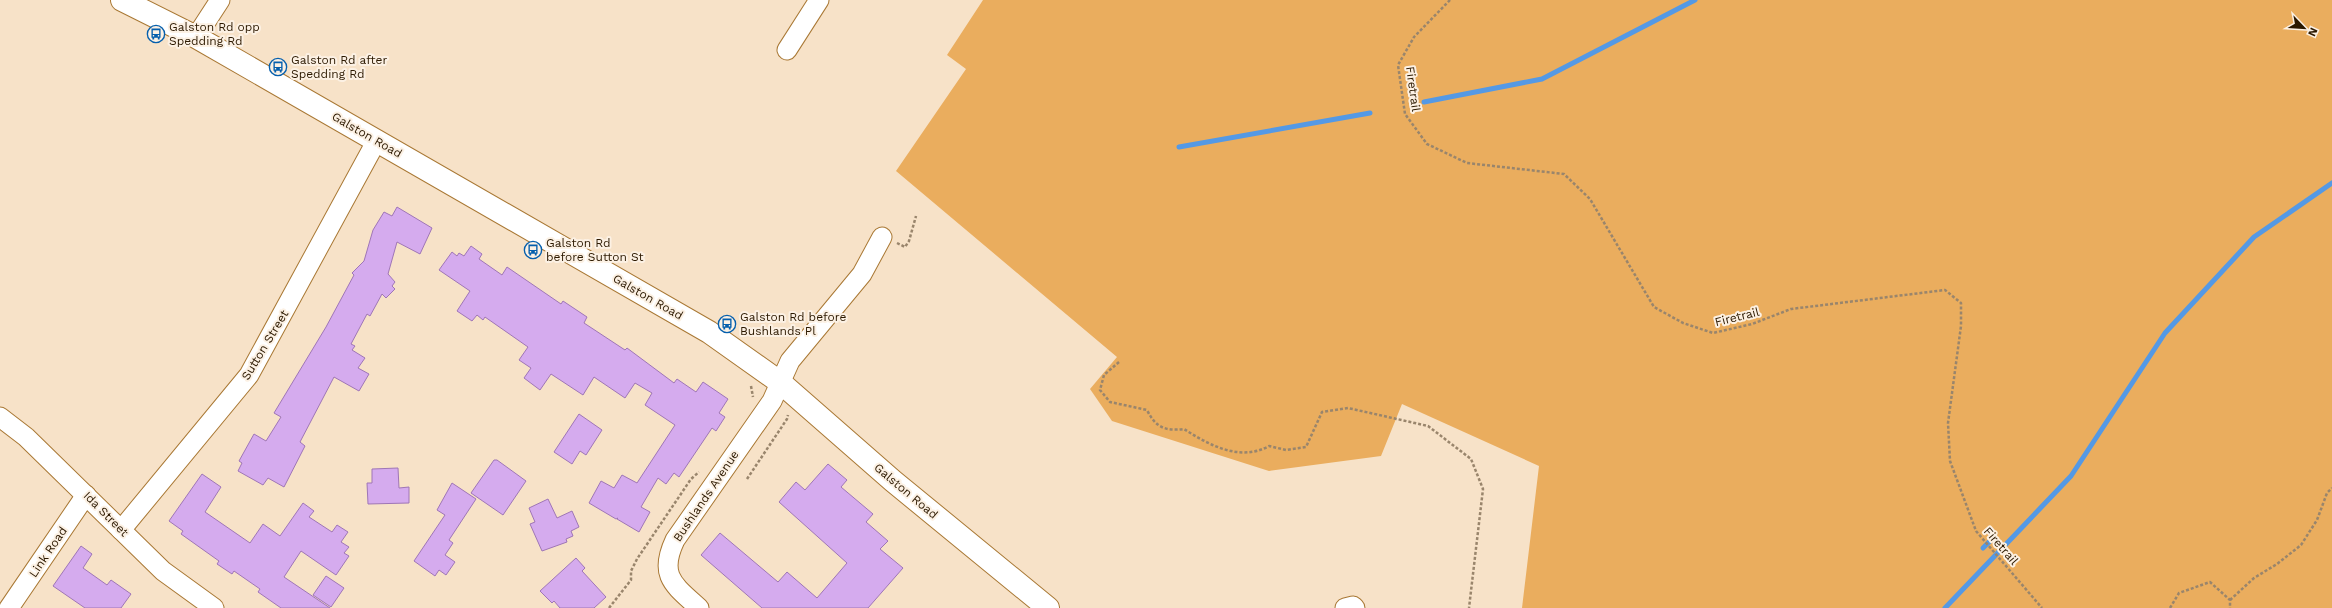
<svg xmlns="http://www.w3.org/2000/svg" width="2332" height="608" font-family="'Work Sans',sans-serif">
  <rect width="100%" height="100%" fill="#f7e2c8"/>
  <path fill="#eaad5e" d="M983,0H2332V608H1522L1539,466L1402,404L1381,456L1269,471L1112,421L1090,389L1117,357L896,171L966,69L947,55Z"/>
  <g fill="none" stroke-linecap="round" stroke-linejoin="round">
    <g stroke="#5499e5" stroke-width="5">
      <path d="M1424,102L1542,79L1695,0"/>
      <path d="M1179,147L1370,113"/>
      <path d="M1983,548L1994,537"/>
      <path d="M1945,608L2071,476L2165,333L2254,237L2332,183"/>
    </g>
  </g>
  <g fill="#d5abee" stroke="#9f76b6">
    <path d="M397,207L432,228L420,254L397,242L388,274L395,282L392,286L395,289L386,298L382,294L370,316L367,314L351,344L355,346L352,350L365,358L358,368L369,374L359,391L334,377L300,442L305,446L284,487L268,478L263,485L238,471L242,463L239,461L254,434L266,441L281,417L274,413L326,327L354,275L352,273L364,261L373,230L384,212L392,216Z"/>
    <path d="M471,246L482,254L479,259L502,275L507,267L561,304L563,301L587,317L584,323L625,350L627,348L674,383L677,379L696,392L703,382L728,399L719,413L725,417L716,431L712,428L679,477L674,473L666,484L658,478L641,507L650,512L639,532L617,519L618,518L616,519L589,503L601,481L614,488L622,475L637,483L675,425L645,405L652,393L635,383L625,398L594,377L583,395L551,374L540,390L524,378L531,368L519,360L528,347L485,317L483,320L477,315L472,321L457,311L470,291L439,270L452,252L457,256L459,253L464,256Z"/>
    <path d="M579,414L602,430L586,455L580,451L572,464L554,452Z"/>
    <path d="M494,460H497L526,481L503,515L471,493Z"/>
    <path d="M828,464L847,480L841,487L873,514L866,522L888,541L880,549L903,568L868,608H762L701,555L720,533L778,582L787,572L817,598L847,563L779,502L796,482L805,490Z"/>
    <path d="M398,468L399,488L409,487V503L368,504L367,483H372V469Z"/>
    <path d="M202,474L221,487L205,512L250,543L263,524L280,536L303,503L314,511L309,517L332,532L337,525L348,532L341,542L349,547L344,553L349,556L336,575L301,551L284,577L330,608H281L258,592L260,589L234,571L232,574L217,564L219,561L181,534L183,531L169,521Z"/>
    <path d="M452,483L476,499L449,540L453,543L445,555L455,562L446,575L439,570L435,576L414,561L445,515L437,510Z"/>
    <path d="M548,499L557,518L572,511L579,527L571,531L573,536L566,539L567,542L542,551L530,524L535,522L529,508Z"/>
    <path d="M81,546L92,554L83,568L107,585L111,580L131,594L121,608H85L53,586Z"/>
    <path d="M576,558L585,568L582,571L606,597L594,608H560L554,601L552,603L540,591Z"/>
    <path d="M326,576L344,588L331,607L313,595Z"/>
  </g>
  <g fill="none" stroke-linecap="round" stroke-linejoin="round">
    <defs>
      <g id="street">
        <path d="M196,37L220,0"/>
        <path d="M787,50L819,0"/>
        <path d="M0,417L26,437L163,571L214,608"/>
        <path d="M121,530L249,375L377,140"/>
        <path d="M9,608L86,495"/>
        <path d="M699,608C674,585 658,576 675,540L772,401L790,361L862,274L882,237"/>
        <path d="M1345,608L1353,606L1355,608"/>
      </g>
      <path id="primary" d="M122,0L196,37L709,332L781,383L893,481L1048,608"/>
    </defs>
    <use href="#street" stroke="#a97834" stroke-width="21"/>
    <use href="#primary" stroke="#a97834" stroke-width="24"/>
    <g stroke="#99856c" stroke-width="2.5" stroke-dasharray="3 2" stroke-linecap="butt">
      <path d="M1450,0L1414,37L1398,65L1405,114L1427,144L1467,163L1564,174L1590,199L1654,307L1683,323L1713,333L1752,324L1791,309L1945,290L1961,303V326L1948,423L1950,461L1976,531L2042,608"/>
      <path d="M897,243L905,247L909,241L916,216"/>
      <path d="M1119,362L1104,375L1100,390L1110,402L1147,410C1156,428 1165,431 1184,429C1209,445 1240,462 1269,446L1286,450L1306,447L1322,412L1348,408L1428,426L1471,459L1483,489L1469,608"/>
      <path d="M751,386L753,397"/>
      <path d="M747,479L787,419L788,415"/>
      <path d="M2230,600L2254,578L2277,564L2301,545L2317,520L2327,493L2332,488"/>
      <path d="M609,608L631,580V571L637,559L691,479L699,472"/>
      <path d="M2170,608L2179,593L2210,582L2230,600V608"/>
    </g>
    <use href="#street" stroke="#fff" stroke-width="19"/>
    <use href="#primary" stroke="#fff" stroke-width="22"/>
  </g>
  <defs>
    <symbol id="bus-ring" viewBox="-11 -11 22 22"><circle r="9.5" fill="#fcf1e4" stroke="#055fad" stroke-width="1.5"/><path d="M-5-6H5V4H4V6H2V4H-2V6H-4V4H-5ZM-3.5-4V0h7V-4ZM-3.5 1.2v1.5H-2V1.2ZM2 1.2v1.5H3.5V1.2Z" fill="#055fad"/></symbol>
  </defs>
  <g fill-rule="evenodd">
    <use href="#bus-ring" x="146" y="24" width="20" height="20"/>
    <use href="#bus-ring" x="268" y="57" width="20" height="20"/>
    <use href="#bus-ring" x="523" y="240" width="20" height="20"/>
    <use href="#bus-ring" x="717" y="314" width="20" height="20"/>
  </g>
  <g text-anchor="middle" stroke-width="4" stroke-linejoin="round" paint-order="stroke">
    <g font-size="12" fill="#2c1900" stroke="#fcf1e4" text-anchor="start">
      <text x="169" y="31">Galston Rd opp<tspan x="169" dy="14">Spedding Rd</tspan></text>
      <text x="291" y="64">Galston Rd after<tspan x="291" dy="14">Spedding Rd</tspan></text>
      <text x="546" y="247">Galston Rd<tspan x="546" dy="14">before Sutton St</tspan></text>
      <text x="740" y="321">Galston Rd before<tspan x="740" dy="14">Bushlands Pl</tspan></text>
    </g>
    <g font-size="12" fill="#2c1900" stroke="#fcf1e4">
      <text transform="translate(1413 89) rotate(82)" y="4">Firetrail</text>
      <text transform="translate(367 135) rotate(30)" y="4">Galston Road</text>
      <text transform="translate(648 297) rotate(30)" y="4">Galston Road</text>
      <text transform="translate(1737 317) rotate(-14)" y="4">Firetrail</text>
      <text transform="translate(265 345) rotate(-59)" y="4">Sutton Street</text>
      <text transform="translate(906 491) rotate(40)" y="4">Galston Road</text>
      <text transform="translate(706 496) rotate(-56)" y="4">Bushlands Avenue</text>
      <text transform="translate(106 514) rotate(45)" y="4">Ida Street</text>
      <text transform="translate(2001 546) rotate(49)" y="4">Firetrail</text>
      <text transform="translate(48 552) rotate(-56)" y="4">Link Road</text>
    </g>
  </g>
  <g transform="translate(2304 28) rotate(115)" stroke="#fcf1e4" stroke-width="3" paint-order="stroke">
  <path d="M0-3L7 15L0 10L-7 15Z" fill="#2c1900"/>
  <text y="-6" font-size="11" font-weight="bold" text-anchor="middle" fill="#2c1900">N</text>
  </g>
</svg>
